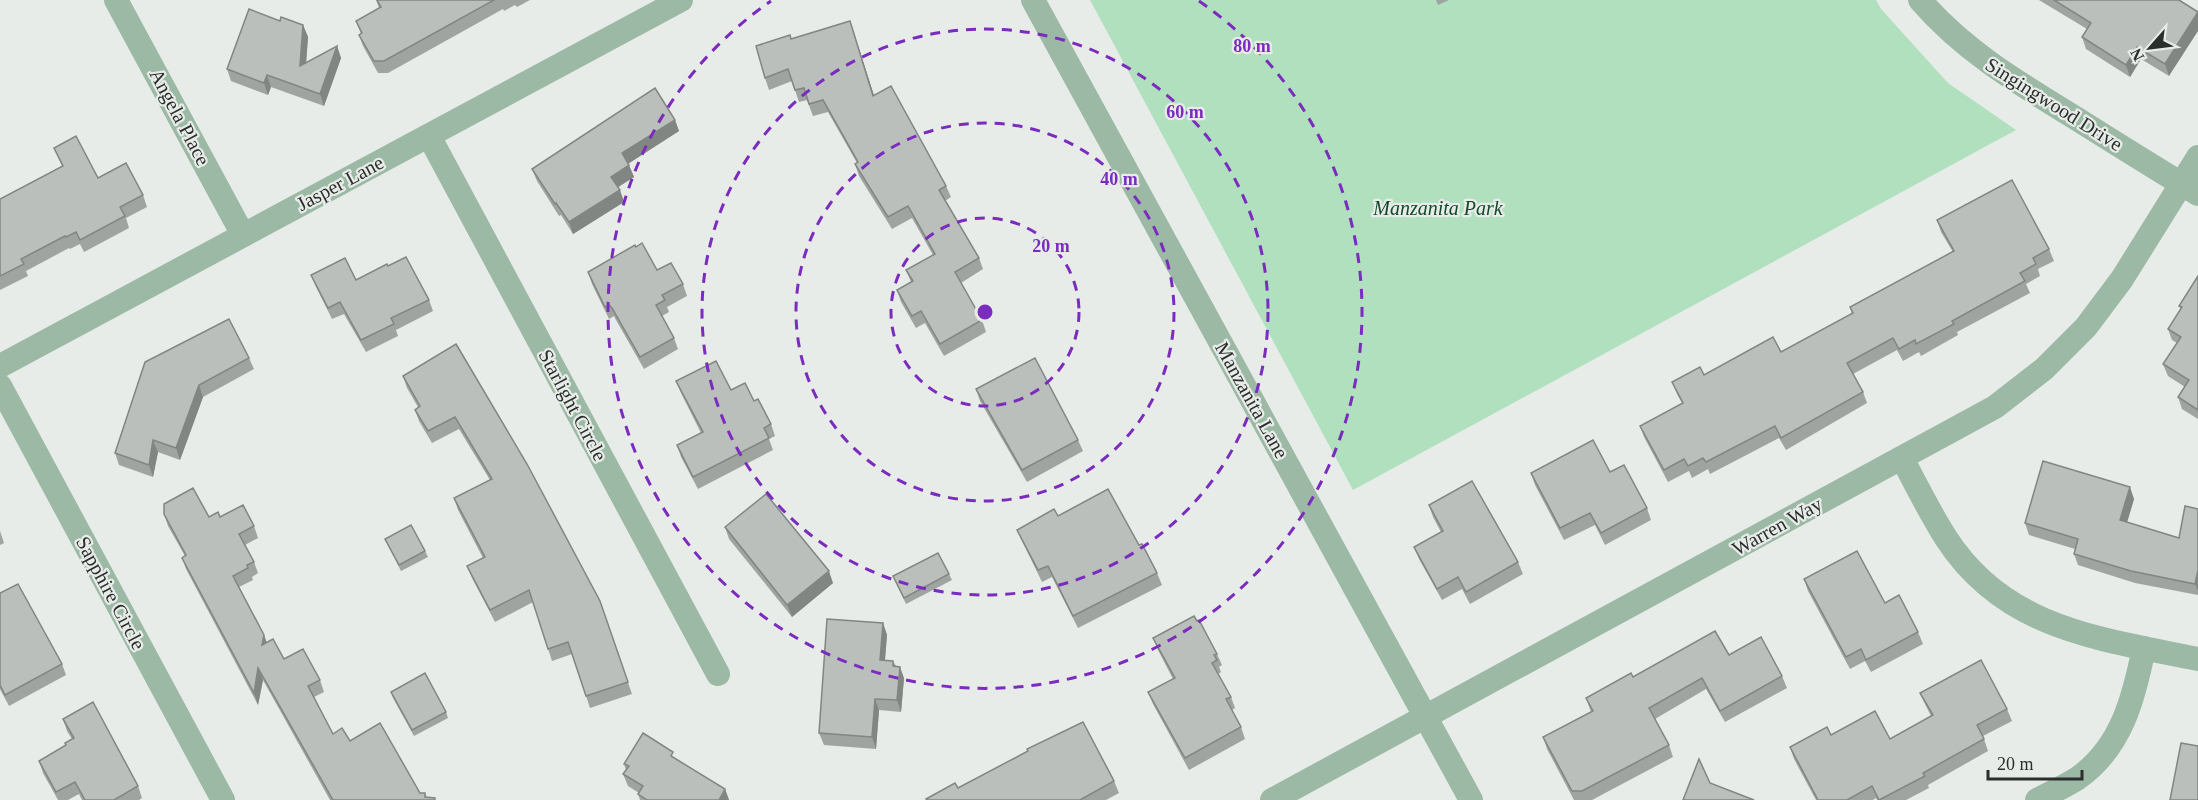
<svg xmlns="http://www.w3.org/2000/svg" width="2198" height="800" font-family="'Times New Roman',serif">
  <rect width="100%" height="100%" fill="#e7ece8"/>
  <path fill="#b0e0be" d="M1090,0H1876L1881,9L1948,83L2016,130L1353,490Z"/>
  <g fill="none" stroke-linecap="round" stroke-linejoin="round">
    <g stroke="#9bb9a4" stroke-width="24">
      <path d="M116,0L243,235"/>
      <path d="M1033,0L1471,800"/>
      <path d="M1920,0C1962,49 2015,81 2069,114C2112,141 2155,168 2198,194"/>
      <path d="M429,136L718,674"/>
      <path d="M0,366L681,0"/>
      <path d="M0,386L223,800"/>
      <path d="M1902,458C1916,485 1930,513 1946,538C2005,630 2102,639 2198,659"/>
      <path d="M1272,800L1995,407L2044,369L2086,327L2122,279L2198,157"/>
      <path d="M2037,800C2050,793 2066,786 2078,778C2122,747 2134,697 2144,648"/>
    </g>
  </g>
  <g fill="#a0a4a1">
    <path d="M376,0H530L517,7L515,5L504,11L503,9L388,73H378L363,46L359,35L361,34L356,21L379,8Z"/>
    <path d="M1436,0H1449L1438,5Z"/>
    <path d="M2039,0H2179L2169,76L2141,59L2130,77L2086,49L2082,37L2087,29Z"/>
    <path d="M280,21L303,25L308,37L306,63L337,46L341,58L324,106L271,87L268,95L231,81L227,69Z"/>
    <path d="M850,21L874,96L946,186L951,197L945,201L979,258L983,269L961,283L982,320L986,332L944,356L925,323L916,328L901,302L897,290L911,282L906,270L933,255L912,218L892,229L859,176L855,164L857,163L828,112L813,116L807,100L799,102L792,81L769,90L765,78Z"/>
    <path d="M675,120L679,131L628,164L634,177L618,187L624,202L573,234L561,215L559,216L537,181L532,169Z"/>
    <path d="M54,148L98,178L143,195L147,207L126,218L129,228L84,252L80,244L70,249L69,248L26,271L28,276L0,290V199L62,166Z"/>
    <path d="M1937,220L2049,249L2054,261L2038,269L2040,276L2026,284L2030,293L1957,332L1958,335L1921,356L1919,352L1903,361L1897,350L1853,374L1863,392L1867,403L1786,450L1779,438L1710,474L1708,469L1692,478L1689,471L1668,482L1644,437L1640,426L1682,403L1677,394L1672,382L1704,375L1781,352L1852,314L1850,307L1953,252L1941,232Z"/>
    <path d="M388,266L429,300L433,311L396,330L398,336L366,352L344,314L332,319L316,287L311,275L356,280Z"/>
    <path d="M657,270L683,284L687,296L667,307L669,312L662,316L674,338L678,349L644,369L616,320L614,316L609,319L592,284L588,272Z"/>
    <path d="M2198,276V419L2182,409L2178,397L2185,387L2168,376L2163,364L2177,343L2172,340L2168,329L2181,310L2179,306Z"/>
    <path d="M456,344L600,601L632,694L590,708L572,654L552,661L533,602L495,622L472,578L467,566L483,558L458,510L454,498L490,480L459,429L432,443L419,421L415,410L418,407L407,388L403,376Z"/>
    <path d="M249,358L254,369L203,397L180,460L158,452L153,477L119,465L115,453L145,362Z"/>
    <path d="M676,381L731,390L754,401L771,424L775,436L769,439L773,450L698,489L681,457L677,445L701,433L681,393Z"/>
    <path d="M976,389L1078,440L1083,451L1027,482L980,401Z"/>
    <path d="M1610,472L1647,508L1651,520L1605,545L1595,525L1564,540L1535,485L1531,473Z"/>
    <path d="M2134,499L2127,523L2179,538L2198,509V595L2135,583L2078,565L2074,554L2075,549L2029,535L2025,523Z"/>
    <path d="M1429,505L1518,562L1523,574L1470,604L1462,589L1442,600L1419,559L1414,547L1441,532L1433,517Z"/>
    <path d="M164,514L209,517H220L254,526L258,538L245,545L254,562L258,573L252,577L253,580L239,587L264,635L267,643L284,659L320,680L324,692L314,697L333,734L350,741L420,793H425L427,798L436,800H330L263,680L258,705L186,569L182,558L185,556L168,526Z"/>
    <path d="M1058,516L1139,545L1157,573L1162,585L1078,628L1052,577L1042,582L1022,541L1017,530Z"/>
    <path d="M725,527L833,583L792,617L729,539Z"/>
    <path d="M0,531L4,543L0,545Z"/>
    <path d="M385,539L425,551L428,557L401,571Z"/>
    <path d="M949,574L952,580L906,604L893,576Z"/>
    <path d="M1804,579L1885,603L1918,632L1923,644L1871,672L1865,661L1850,669L1808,591Z"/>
    <path d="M0,593L62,664L66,675L9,706L0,689Z"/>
    <path d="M883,623L887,635L885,660L893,661L896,666L904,678L901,712L879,710L876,749L824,745L819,733Z"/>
    <path d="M1153,638L1217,654L1222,665L1219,667L1221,672L1218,674L1231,697L1235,708L1232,710L1241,727L1245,739L1189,770L1153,704L1148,692L1173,679L1158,650Z"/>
    <path d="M1782,676L1787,688L1725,722L1706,689L1655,719L1669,745L1673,757L1592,800H1574L1547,749L1543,737L1591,712L1586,698L1633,677Z"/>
    <path d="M391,692L446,712L448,718L414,736L393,698Z"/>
    <path d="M1920,693L2007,709L2012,721L1983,736L1988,751L1928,785L1929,788L1906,800H1877L1876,798L1873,800H1816L1794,759L1790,747L1831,735L1890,739L1931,716L1925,704Z"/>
    <path d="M63,719L138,786L142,798L139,800H82L79,794L68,800H58L43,773L39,761L66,746L72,739L67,731Z"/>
    <path d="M676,759L725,789L729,800H640L638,794L639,793L628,786L623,774L626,770L624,764Z"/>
    <path d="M1114,781L1119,793L1106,800H927L958,788Z"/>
  </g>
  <g fill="#828683">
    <path d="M2198,12V31L2169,76L2165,64Z"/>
    <path d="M850,21L854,33L878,108L873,96Z"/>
    <path d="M303,25L308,37L305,78L300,66Z"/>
    <path d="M337,46L341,58L324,106L320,94Z"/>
    <path d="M2137,47L2141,59L2130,77L2126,65Z"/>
    <path d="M267,75L271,87L268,95L264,83Z"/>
    <path d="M675,120L679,131L626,165L622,153Z"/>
    <path d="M629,165L634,177L615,189L611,177Z"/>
    <path d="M620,190L624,202L573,234L569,222Z"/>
    <path d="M199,385L203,397L180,460L176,448Z"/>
    <path d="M153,440L158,452L153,477L149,465Z"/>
    <path d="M2130,487L2134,499L2124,532L2120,520Z"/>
    <path d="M2198,570V591L2195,584Z"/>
    <path d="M829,571L833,583L792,617L787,605Z"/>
    <path d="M883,623L887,635L884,671L880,660Z"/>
    <path d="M264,635L268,647L262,645Z"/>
    <path d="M900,667L904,678L901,712L897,700Z"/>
    <path d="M258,668L263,680L258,705L254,693Z"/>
    <path d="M875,699L879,710L876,749L872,737Z"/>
    <path d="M725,789L729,800H719Z"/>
  </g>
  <g fill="#babfbb" stroke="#828683" stroke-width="1.5">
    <path d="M377,0H494L384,61H374L359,35L362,33L356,21L381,7Z"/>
    <path d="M2054,0H2179L2198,12L2165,64L2137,47L2126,65L2082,37L2091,23Z"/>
    <path d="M249,9L280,21L281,17L303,25L300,66L337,46L320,94L267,75L264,83L227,69Z"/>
    <path d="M850,21L873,96L891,86L946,186L939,190L979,258L955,272L982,320L940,344L921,311L912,316L897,290L913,281L906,270L935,254L908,206L888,217L855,164L858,162L823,100L809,104L804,88L795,90L788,69L765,78L756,46L790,35L791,39Z"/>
    <path d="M655,88L675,120L622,153L629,165L611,177L620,190L569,222L556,203L555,204L532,169Z"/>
    <path d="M76,136L98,178L126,163L143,195L120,207L125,216L80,240L76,232L66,237L65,236L21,259L24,264L0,276V199L63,166L54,148Z"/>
    <path d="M2012,180L2049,249L2033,258L2036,264L2020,273L2025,281L1952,321L1954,324L1916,344L1915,340L1899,349L1893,338L1847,363L1863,392L1781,438L1775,426L1706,462L1703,458L1688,466L1684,459L1664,470L1640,426L1683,403L1672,382L1700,367L1704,375L1773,337L1781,352L1853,313L1850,307L1954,251L1937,220Z"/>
    <path d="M642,243L657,270L671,263L683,284L662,295L665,300L656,305L674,338L640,357L612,308L609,305L605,307L588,272L635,245L636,247Z"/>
    <path d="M406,257L429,300L391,318L394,324L361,340L340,302L328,308L311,275L345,258L356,280L387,264L388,266Z"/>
    <path d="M2198,276V410L2178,397L2189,380L2163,364L2181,337L2168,329L2182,307L2179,306Z"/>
    <path d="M229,319L249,358L199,385L176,448L153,440L149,465L115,453L145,362Z"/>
    <path d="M456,344L527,464L600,601L628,682L586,696L568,642L548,649L529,590L490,610L467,566L485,557L454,498L492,479L455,417L428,431L415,410L420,406L403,376Z"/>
    <path d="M1035,358L1078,440L1022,470L976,389Z"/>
    <path d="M716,361L731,390L745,383L754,401L758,399L771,424L764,428L769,438L693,477L677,445L703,432L676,381Z"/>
    <path d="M1593,440L1610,472L1624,465L1647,508L1601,533L1590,513L1560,528L1531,473Z"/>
    <path d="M2043,461L2130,487L2120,520L2179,538L2185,506L2198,509V570L2195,584L2131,571L2074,554L2078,539L2025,523Z"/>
    <path d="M1472,481L1518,562L1466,592L1458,577L1437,589L1414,547L1443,531L1429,505Z"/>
    <path d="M193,488L209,517L218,512L220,517L243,505L254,526L239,534L254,562L247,565L248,568L233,576L264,635L262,645L273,639L284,659L303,649L320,680L308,686L333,734L342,728L350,741L380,723L420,793H425V797L435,798V800H333L258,668L254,693L182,558L186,555L164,514V504Z"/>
    <path d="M1108,489L1139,545L1142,544L1157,573L1073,616L1048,566L1038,570L1017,530L1054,509L1058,516Z"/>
    <path d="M766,494L829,571L787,605L725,527Z"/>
    <path d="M411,525L425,551L399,565L385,539Z"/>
    <path d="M1857,551L1885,603L1899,595L1918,632L1866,660L1861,649L1846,657L1804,579Z"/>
    <path d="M938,553L949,574L904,598L893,576Z"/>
    <path d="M18,584L62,664L5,695L0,685V593Z"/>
    <path d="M1194,616L1197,621L1199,620L1217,654L1214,655L1217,660L1212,663L1231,697L1226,699L1241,727L1185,758L1148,692L1175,678L1153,638Z"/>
    <path d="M827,619L883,623L880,660L893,661V666L900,667L897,700L875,699L872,737L819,733Z"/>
    <path d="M1715,631L1729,655L1761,637L1782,676L1720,711L1702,678L1649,708L1669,745L1582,791H1572L1543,737L1593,711L1586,698L1631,673L1633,677Z"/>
    <path d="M1981,660L2007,709L1977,725L1984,739L1923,773L1925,776L1879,800L1872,786L1847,800H1818L1790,747L1827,727L1831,735L1875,711L1890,739L1933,715L1920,693Z"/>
    <path d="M425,673L446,712L412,730L391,692Z"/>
    <path d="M93,702L138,786L114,800H85L75,782L56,792L39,761L66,745L65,743L74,738L63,719Z"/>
    <path d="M1083,722L1114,781L1080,800H927L926,799L955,783L958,788L1028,751L1027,749Z"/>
    <path d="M643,733L673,752L671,756L725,789L719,800H647L638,794L643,786L623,774L629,766L624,764Z"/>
    <path d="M2181,743L2198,746V800H2170Z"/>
    <path d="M1699,759L1710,783L1754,800H1683Z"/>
  </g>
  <g fill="none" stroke="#7b2cbf" stroke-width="3" stroke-dasharray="10 8">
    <circle cx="985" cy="312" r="94"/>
    <circle cx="985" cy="312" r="189"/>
    <circle cx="985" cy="312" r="283"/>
    <path d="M1199 1A377 377 0 1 1 771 1"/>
  </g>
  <g text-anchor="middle" stroke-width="4.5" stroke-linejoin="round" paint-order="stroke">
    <g font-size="20" fill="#2b2e2c" stroke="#e7ece8">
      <text transform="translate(2054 104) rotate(32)" y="7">Singingwood Drive</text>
      <text transform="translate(180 117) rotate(62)" y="7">Angela Place</text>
      <text transform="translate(340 183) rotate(-28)" y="7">Jasper Lane</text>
      <text transform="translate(1252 400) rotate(61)" y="7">Manzanita Lane</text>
      <text transform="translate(573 405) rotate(62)" y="7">Starlight Circle</text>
      <text transform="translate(1777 526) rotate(-29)" y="7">Warren Way</text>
      <text transform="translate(111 593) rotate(62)" y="7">Sapphire Circle</text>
    </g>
    <g font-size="20" font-style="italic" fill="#134a2a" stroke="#e7ece8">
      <text x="1438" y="215">Manzanita Park</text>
    </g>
  </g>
  <circle cx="985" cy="312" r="9" fill="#7b2cbf" stroke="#e7ece8" stroke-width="3"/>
  <g font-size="18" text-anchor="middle" font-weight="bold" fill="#7b2cbf" stroke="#e7ece8" stroke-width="4.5" stroke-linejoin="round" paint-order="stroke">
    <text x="1252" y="52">80 m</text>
    <text x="1185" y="118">60 m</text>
    <text x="1119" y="185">40 m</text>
    <text x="1051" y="252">20 m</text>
  </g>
  <g transform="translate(2150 48) rotate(242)" stroke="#e7ece8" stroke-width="4.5" paint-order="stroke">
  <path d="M0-4.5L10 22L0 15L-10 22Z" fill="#2b2e2c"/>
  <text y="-9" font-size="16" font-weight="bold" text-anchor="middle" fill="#2b2e2c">N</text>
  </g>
  <path d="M1988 770v9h94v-9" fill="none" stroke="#2b2e2c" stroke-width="3"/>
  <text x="1997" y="770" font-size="18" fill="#2b2e2c" stroke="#e7ece8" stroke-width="4.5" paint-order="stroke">20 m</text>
</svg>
